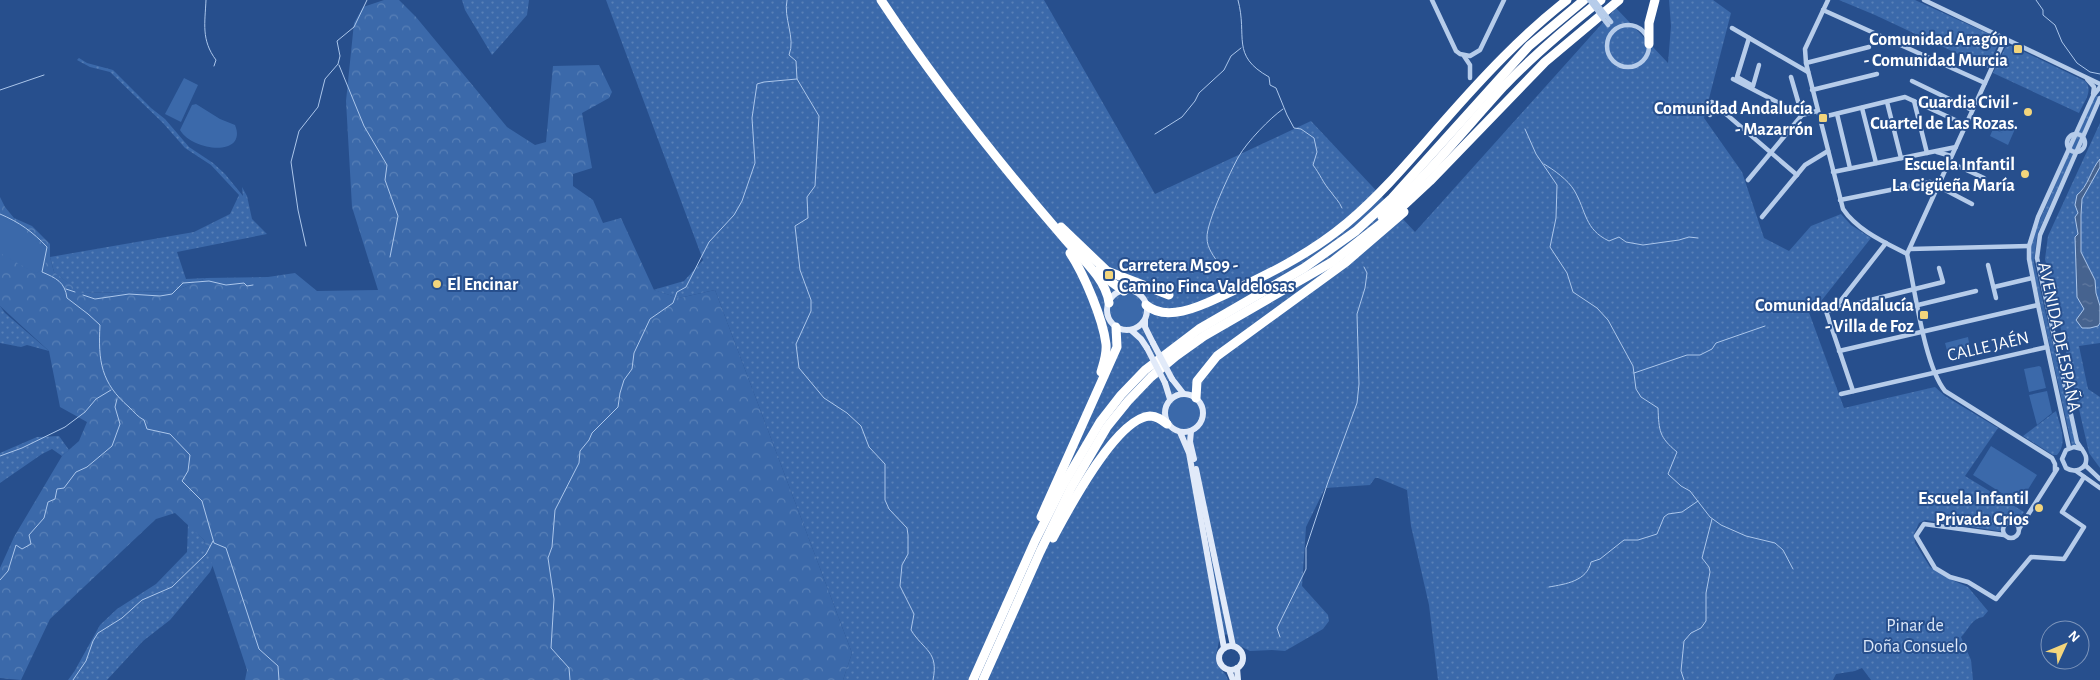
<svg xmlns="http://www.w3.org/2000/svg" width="2100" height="680" font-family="'Alegreya Sans',sans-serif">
  <defs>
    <pattern id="grass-dots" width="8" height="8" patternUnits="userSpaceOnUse" patternTransform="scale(1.25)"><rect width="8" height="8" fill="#3b69aa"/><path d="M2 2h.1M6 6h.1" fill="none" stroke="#5880b7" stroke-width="1.8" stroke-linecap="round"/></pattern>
    <pattern id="forest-crowns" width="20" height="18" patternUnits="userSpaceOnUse" patternTransform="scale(1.25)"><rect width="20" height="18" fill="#3b69aa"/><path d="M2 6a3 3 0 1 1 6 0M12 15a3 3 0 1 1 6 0" fill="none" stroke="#5880b7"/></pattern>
    <pattern id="water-ripples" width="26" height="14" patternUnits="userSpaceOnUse" patternTransform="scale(1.25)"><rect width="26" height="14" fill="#46638f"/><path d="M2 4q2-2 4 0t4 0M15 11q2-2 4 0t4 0" fill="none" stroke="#627aa0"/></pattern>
  </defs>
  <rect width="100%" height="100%" fill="#274f8d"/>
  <g fill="url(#grass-dots)">
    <path d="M462,0H529L527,15L492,55L465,10Z"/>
    <path d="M606,0H1044L1155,194L1311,121L1415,232L1616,8L1668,63L1671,26L1669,0H1713L1731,13L1704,118L1742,172L1764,238L1789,251L1811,226L1841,214L1851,225L1871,238L1818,305L1807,307L1844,408L1935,387L1945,396L1998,428L1965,476L2024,512L2020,517L2003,521L2001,530L1999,531L1925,520L1919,523L1914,534L1915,543L1930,567L1952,580L1968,587L1988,611L1983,617C1971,619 1969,629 1961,637L1971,660L1973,680H1871L1862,668L1855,671L1836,674L1833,680H1438L1429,605L1411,526L1407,490L1378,478H1375L1370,485L1325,488L1306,527L1302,586L1328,615L1329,621L1323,629L1285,651L1272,650L1250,651L1236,644L1233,634L1219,635C1220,646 1214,654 1217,663C1220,671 1226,672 1228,680H843L852,653L715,290L679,298L653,290L684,281L703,260Z"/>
    <path d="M1839,0H1915L2000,39L1988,68L1875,15Z"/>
    <path d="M2008,46H2012L2085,81C2094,90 2084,102 2079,113L1993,73L2005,48Z"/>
    <path d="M79,58L87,63L113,70L151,108L165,119L189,147L213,163L225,174L243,196L242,187L247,196L252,219L267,234L177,252L186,279L206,278L175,291L81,293L54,272L50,257L194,232L230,214L239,195L211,165L185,148L163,123L110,72L90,67L77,60Z"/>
    <path d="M2095,95L2099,97L2037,235L2034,262L2076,446H2072L2031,262V245L2034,233Z"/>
    <path d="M2100,123V343L2079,346L2088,389L2100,397V468L2089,453L2045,259L2048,236Z"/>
    <path d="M0,306L5,313L49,351L27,345L21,347L0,343Z"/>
    <path d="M2056,411C2060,426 2068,443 2057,455H2053L2023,436Z"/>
    <path d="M59,436L69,450L62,456L52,449L42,454L0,483V453L37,437Z"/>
    <path d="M188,524L204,540L213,565L210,572L170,620L143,641L107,680H68L74,672L100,625L117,609L156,584L187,552Z"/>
  </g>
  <path fill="url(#forest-crowns)" d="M384,0H399L416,17L507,127L535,145L546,142L553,66L599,65L612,92L609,98L582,113L592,168L573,174V186L593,200L603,223L621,218L654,290L679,298L715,290L852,653L843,680H245L247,670L204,540L175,513L156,519L50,619L21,680L0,678V568L14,537L62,456L79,441L87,422L60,407L49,351L0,306V197L5,207L14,218L32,226L50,244V257L54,272L82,293L175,291L206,278L268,277L295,273L317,291L378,290L352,207L346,101L354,23L363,7Z"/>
  <g fill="#3b69aa">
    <path d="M184,78L198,85L181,122L165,114Z"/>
    <path d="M196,104L220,119L235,125C248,157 193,152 180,130L192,105Z"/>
    <path d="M1997,121L2015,129L2008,145L1990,136L1993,129L2003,133L1993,128Z"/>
    <path d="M0,216L24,229L32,239L48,250C48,259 45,271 35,273L0,253Z"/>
    <circle cx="1127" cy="311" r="15"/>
    <path d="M1968,337L1970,348L1948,354L1945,343Z"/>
    <path d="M2039,366L2041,367L2046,388L2029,392L2024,369Z"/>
    <path d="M2047,391L2052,413L2037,425L2029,395Z"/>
    <circle cx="1184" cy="413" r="15"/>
    <path d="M1991,446L2037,475L2019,504L1973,475Z"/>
  </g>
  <path fill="url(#water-ripples)" stroke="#abc6eb" d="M2100,159V167L2082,199L2081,215V252L2095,280L2096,293L2100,306V323L2098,326L2090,328H2082L2076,320L2084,309L2077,297L2075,237L2078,234L2075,217L2078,213L2075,205L2077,195C2088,187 2091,169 2100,159Z"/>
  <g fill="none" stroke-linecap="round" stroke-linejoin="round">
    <g stroke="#abc6eb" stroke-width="1">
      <path d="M206,0C205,23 201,40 216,60L214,66"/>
      <path d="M787,0C783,18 796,38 789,55L796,61L797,79L819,116L815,186L807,197L808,218L795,226L800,270L811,300V311L796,344L799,368L824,398L847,413L861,426L869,447L885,464V500L889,509L907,528L908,535V554L902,565L900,586L914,614L911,630C924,651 939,651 933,680"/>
      <path d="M1238,0C1248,37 1230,55 1269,77L1270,85L1276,88L1287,115L1294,128L1301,129L1314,138L1317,152L1313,165C1320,174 1323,183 1331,192C1335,198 1339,201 1342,208"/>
      <path d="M2036,0L2043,10V15L2055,25L2062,42L2077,63L2090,72L2100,74"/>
      <path d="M339,65L364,126L387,165L385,180L398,216L390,257"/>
      <path d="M0,90L44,75"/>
      <path d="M1525,129L1536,154L1557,185L1556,218L1550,247L1567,273L1573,292L1597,308L1608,320L1633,366L1636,389L1641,397L1658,408C1659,431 1659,437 1677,452L1668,474L1681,486L1690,491L1710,517L1721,525L1746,536L1775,543L1783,550L1793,569"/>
      <path d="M1155,134L1182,117L1195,101L1199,93L1224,70L1231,56L1241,48"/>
      <path d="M1544,164C1554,170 1568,180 1574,190C1587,212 1584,229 1609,241L1619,237L1626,242L1643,245L1679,240L1689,237L1698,238"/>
      <path d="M0,214C19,222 33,232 47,247L42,272C56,278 65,282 67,298L88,314L100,325C98,361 101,383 129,407C134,412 138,417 144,420L147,429L170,434L190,455L188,471L182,481L202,501L214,543L226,548L259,649L278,666L279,680"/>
      <path d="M306,246L298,210L291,162L299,131L318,107L325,79L338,64L340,56L337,41L354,27L367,0"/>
      <path d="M1220,265C1214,257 1207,248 1207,238C1206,223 1231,170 1239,156C1247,142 1270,118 1283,109"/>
      <path d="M66,289L75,292"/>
      <path d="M83,295L95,299L129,294L160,296L172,294L183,283L209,281L226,285L244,283L247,286L253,285"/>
      <path d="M1634,373L1687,355H1700L1712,349L1716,343L1765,326"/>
      <path d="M0,456L22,448L65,427L85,412L96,399L111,390"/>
      <path d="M0,580L8,571L16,545L22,549L31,544L29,535L44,518L48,502L55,499L57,489L64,488L76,472L87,467L112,446L120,424L115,407L117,399"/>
      <path d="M1549,587C1566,584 1587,581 1591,562L1600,559L1624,540H1638L1657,534L1664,517L1668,514L1682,512L1698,501"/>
      <path d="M1280,637L1277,628L1306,569V548L1328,482L1357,403L1359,384L1357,314L1365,288L1367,273L1364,267"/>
      <path d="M73,680L86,661L93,641L98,633L122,618L142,600L172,587L206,554L213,541"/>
      <path d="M570,680L569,668L551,648L554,599L548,558L552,547L555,510L579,463L580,451L589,440L592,433L618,407L620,393L624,380L632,369L634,353L650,319L673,303L677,292L686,287L709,242L734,215L742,201L755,163L752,118L757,84L764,82L797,79"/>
      <path d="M1684,680L1681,671L1684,641L1691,633L1701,628L1706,621V593L1710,572L1709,567L1702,558L1712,519"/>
    </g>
    <g stroke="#b6ccea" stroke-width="4.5">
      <path d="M1432,0L1456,51L1460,54L1470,56L1480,50L1504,0"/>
      <path d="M1828,0L1805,49L1806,63L1843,209C1857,230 1884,242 1907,254C1915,289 1924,365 1945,391L2052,458L2055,464V471"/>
      <path d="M1924,0L2100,84"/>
      <path d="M1823,10L1985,83"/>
      <circle cx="1628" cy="46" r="21"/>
      <path d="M1732,28L1808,72"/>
      <path d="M1749,38L1737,77L1753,86L1759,65"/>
      <path d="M1464,56L1470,65V78"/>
      <path d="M1806,63L1869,47"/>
      <path d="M1733,79L1802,115L1817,111"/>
      <path d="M2087,79L2094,87L2093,94"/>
      <path d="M1912,81L1972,110"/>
      <path d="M1812,90L1877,74"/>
      <path d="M1914,101L1927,153"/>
      <path d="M1887,102L1901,158"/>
      <path d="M1862,108L1876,163"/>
      <path d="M1837,114L1850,168"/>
      <path d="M1710,115L1707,113L1712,102L1797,175"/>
      <path d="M1827,116L1905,97L1966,125"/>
      <circle cx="2076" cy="143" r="9"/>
      <path d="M1937,152L1951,156"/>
      <path d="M1949,162L1984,178"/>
      <path d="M1833,172L1956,147"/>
      <path d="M1748,180L1802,115L1791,77"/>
      <path d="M1840,200L1930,182L1972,204"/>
      <path d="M1762,217L1805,165L1828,151"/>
      <path d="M1910,249L2029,246"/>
      <path d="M1907,254L2005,39"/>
      <path d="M1988,265L1996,298"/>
      <path d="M1994,287L2032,278"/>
      <path d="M1918,305L1976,291"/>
      <path d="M1835,308L1886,243"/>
      <path d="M1839,351L2038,305"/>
      <path d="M1853,391L1826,311L1943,282L1939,268"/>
      <path d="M1841,394L2047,347"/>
      <path d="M2069,448L2038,305L2029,259V246L2038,217L2093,96L2100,87"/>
      <path d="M2082,449L2074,447L2066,450L2062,459L2066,468C2074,473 2088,470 2086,457C2085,452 2080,447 2077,442L2037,258L2040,235L2100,98"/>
      <path d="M2085,465L2100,479"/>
      <path d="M2076,471L2100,488"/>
      <circle cx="2011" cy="530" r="8"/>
      <path d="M2019,529L2057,469"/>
      <path d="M2004,535L1924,524L1916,536L1935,568L1950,577L1968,582L1996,599L2031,557L2064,559L2084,527L2062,512L2084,477"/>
    </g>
    <g stroke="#e1eaf9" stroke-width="6">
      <circle cx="1127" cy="310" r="20"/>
      <path d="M1145,320V327L1153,343"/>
      <path d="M1131,330L1141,339L1147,348"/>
      <path d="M1172,379L1183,393"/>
      <path d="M1165,383L1170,399"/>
      <circle cx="1184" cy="413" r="19"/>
      <path d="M1191,431L1190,442L1194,459"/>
      <path d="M1180,432L1189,453L1224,648"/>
      <path d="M1196,469L1233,646"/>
      <circle cx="1231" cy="658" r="12"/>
      <path d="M1237,668L1238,680"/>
      <path d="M1229,670L1233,680"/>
    </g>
    <g stroke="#fff" stroke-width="9">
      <path d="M881,0C936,83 999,163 1064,238C1079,256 1106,278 1109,303"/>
      <path d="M1649,44V23L1655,0"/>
      <path d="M1382,217C1426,177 1464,130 1504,86C1534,55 1567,27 1601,0"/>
      <path d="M1061,227L1107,271L1169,295"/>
      <path d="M1070,253C1084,274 1103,319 1106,344C1107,354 1104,362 1101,372"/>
      <path d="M1099,270L1106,278L1124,291"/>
      <path d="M1146,305C1166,322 1199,307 1220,297C1265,276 1309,255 1347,223C1384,192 1414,155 1446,119C1483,77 1522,35 1567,0"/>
      <path d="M1196,398L1197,381L1217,356L1346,262L1404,212"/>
      <path d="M1041,517L1117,347L1116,327"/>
      <path d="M1053,538C1068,510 1116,418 1150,416C1157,416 1162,420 1167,424"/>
      <path d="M973,680L1035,541L1063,485L1100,422L1121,395L1145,370L1199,329L1304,268L1356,231L1392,198L1529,46L1584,0"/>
      <path d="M983,680L1040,552L1071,488L1107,427L1128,401L1151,377L1176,356L1204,336L1332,262L1401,208L1430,181L1545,62L1619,0"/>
    </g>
    <g stroke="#b6ccea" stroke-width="4.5">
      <path d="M1589,0L1608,25"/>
      <path d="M1594,0L1611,22"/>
    </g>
    <g stroke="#e1eaf9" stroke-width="6">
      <path d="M1153,343L1172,379"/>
      <path d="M1147,348L1165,383"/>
    </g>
  </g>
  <g fill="#f3d57c" stroke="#274f8d" stroke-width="2">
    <rect x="2013" y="44" width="10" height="10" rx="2.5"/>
    <circle cx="2028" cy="112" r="5"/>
    <rect x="1818" y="113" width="10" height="10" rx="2.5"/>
    <circle cx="2025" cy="174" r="5"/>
    <rect x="1104" y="270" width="10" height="10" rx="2.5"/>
    <circle cx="437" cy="284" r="5"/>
    <rect x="1919" y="310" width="10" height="10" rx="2.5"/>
    <circle cx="2039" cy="508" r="5"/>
  </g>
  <g text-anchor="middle" stroke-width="4" stroke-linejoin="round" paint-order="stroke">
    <g font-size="18" font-weight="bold" fill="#fff" stroke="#274f8d" text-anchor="end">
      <text x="2008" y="45">Comunidad Aragón<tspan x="2008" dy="21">- Comunidad Murcia</tspan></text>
      <text x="2018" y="108">Guardia Civil -<tspan x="2018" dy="21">Cuartel de Las Rozas.</tspan></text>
      <text x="1813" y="114">Comunidad Andalucía<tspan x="1813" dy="21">- Mazarrón</tspan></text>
      <text x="2015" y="170">Escuela Infantil<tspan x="2015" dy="21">La Cigüeña María</tspan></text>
      <text x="1119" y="271" text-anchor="start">Carretera M509 -<tspan x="1119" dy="21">Camino Finca Valdelosas</tspan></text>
      <text x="447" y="290" text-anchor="start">El Encinar</text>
      <text x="1914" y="311">Comunidad Andalucía<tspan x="1914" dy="21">- Villa de Foz</tspan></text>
      <text x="2029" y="504">Escuela Infantil<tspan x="2029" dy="21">Privada Crios</tspan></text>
    </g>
    <g font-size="18" fill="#fff" stroke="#274f8d">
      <text transform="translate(2060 337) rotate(78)" y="6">AVENIDA DE ESPAÑA</text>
      <text transform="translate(1988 346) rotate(-13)" y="6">CALLE JAÉN</text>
    </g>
    <g font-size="18" fill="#dbe7f8" stroke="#274f8d">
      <text x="1915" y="631">Pinar de<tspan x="1915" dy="21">Doña Consuelo</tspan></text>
    </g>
  </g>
  <g transform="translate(2065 645) rotate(46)"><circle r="24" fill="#274f8d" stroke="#7d95bb"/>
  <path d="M0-4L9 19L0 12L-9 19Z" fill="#f3d57c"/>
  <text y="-8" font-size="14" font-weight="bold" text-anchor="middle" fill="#ffffff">N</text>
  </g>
</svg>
